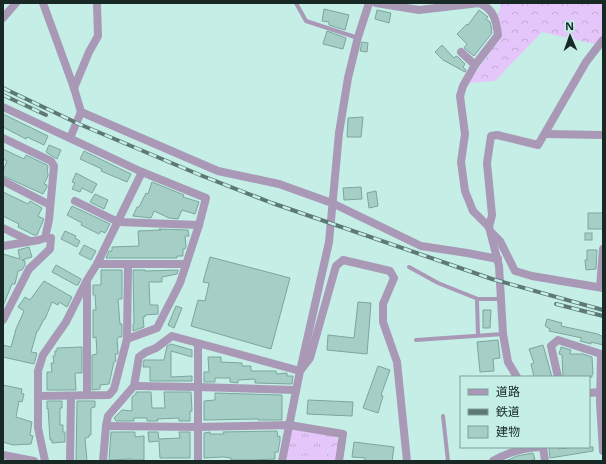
<svg xmlns="http://www.w3.org/2000/svg" width="606" height="464" font-family="'Open Sans','Noto Sans JP',sans-serif">
  <defs>
    <pattern id="grass-tufts" width="24" height="20" patternUnits="userSpaceOnUse"><rect width="24" height="20" fill="#e5c6fb"/><path d="M3 7l-1-3M5 7V3M7 7l1-3M15 17l-1-3M17 17v-4M19 17l1-3" fill="none" stroke="#c4aad7"/></pattern>
    <pattern id="forest-crowns" width="20" height="18" patternUnits="userSpaceOnUse"><rect width="20" height="18" fill="#e5c6fb"/><path d="M2 6a3 3 0 1 1 6 0M12 15a3 3 0 1 1 6 0" fill="none" stroke="#c4aad7"/></pattern>
  </defs>
  <rect width="100%" height="100%" fill="#c4eee6"/>
  <path fill="url(#grass-tufts)" d="M289,425L342,434L332,439L326,455L316,460L311,455L285,458Z"/>
  <g fill="url(#forest-crowns)">
    <path d="M501,3H603V37L599,45L542,32L495,81L468,83L500,39L498,15Z"/>
    <path d="M336,436L339,443L337,461H285V458L311,455L316,458L327,455L331,438Z"/>
  </g>
  <g fill="#a4cec6" stroke="#7da59e">
    <path d="M324,9L349,15L345,30L329,25V22L322,21Z"/>
    <path d="M377,10L391,13L389,23L375,19Z"/>
    <path d="M479,10L488,17L486,19L490,22L492,30L491,31L492,33L474,56L464,48L467,44L457,34L467,24L468,25Z"/>
    <path d="M327,31L346,38L343,49L323,44Z"/>
    <path d="M362,42L368,43L367,52L360,51Z"/>
    <path d="M442,45L454,58L456,56L458,57L465,64L463,67L466,70L465,72L445,61H444L435,52Z"/>
    <path d="M3,114L48,136L44,145L27,137L26,139L3,127Z"/>
    <path d="M363,117L361,137H347L348,118Z"/>
    <path d="M49,145L61,150L57,159L46,152Z"/>
    <path d="M3,149L24,159L26,155L47,165L48,167L47,172L48,173V176L44,184L47,185V187L43,194L3,176V171L7,161L3,159Z"/>
    <path d="M84,151L131,174L127,182L101,171L102,169L80,159Z"/>
    <path d="M76,173L97,184L92,193L82,188L80,192L72,189L75,183L72,182Z"/>
    <path d="M152,182L184,195L183,197L199,202L195,214L182,210L178,219L169,218L154,211L151,218L133,216L137,207H139L146,193L148,194Z"/>
    <path d="M361,187L362,199L344,200L343,188Z"/>
    <path d="M376,191L378,206L369,208L367,193Z"/>
    <path d="M3,192L28,204L30,201L42,208L38,216L44,219L37,235H34L18,227L19,224L3,216Z"/>
    <path d="M95,194L108,200L104,209L90,202Z"/>
    <path d="M72,206L110,224L105,233L101,231L99,234L81,225L82,223L67,215Z"/>
    <rect x="588" y="213" width="15" height="16"/>
    <path d="M159,229L188,230L189,236H185L186,247L185,249H183V256H177V258H106L109,251H112V247L139,246L138,231L161,230Z"/>
    <path d="M65,231L76,236L75,238L80,241L77,247L61,239Z"/>
    <rect x="585" y="233" width="7" height="7"/>
    <path d="M84,245L96,251L91,260L79,254Z"/>
    <path d="M29,247L32,257L22,260L25,261V265L22,270L18,271L15,284H12L3,306V254L20,259L18,250Z"/>
    <path d="M587,250H597L596,269L586,270L585,260H587Z"/>
    <path d="M210,257L290,278L271,349L191,326L198,300L205,301L209,283L203,282Z"/>
    <path d="M56,265L81,279L78,285H76L52,272Z"/>
    <path d="M101,270H122V299H118L120,324H122V337H119L117,339L118,352V354H115L116,361L114,362L109,384L100,385V389L92,390V355L97,354L96,337L93,338V310H96L95,295H93V285H101Z"/>
    <path d="M133,270H145V271L178,270V271L177,274L162,277V282H149L150,305H158V314L145,315V317H143L144,327L133,331V324H134Z"/>
    <path d="M44,281L72,297L67,307L59,302L58,305L52,302L45,319H44L38,331H37L31,352L37,353L34,364L3,357V345L11,347L16,329L24,311L18,307L25,297L30,300Z"/>
    <path d="M358,302L371,303L367,354L327,350L328,335L354,338Z"/>
    <path d="M176,306L182,308L174,328L168,325Z"/>
    <path d="M483,310H491L490,328H483Z"/>
    <path d="M547,319L562,323L561,326L598,334L603,337V345L591,342V344L580,341L582,338L549,331L550,329L545,326Z"/>
    <path d="M498,340L500,358L493,359L494,371L480,372L477,342Z"/>
    <path d="M171,344L192,350V357L171,351V377L192,376V381H150V367H143L144,360H164L167,346Z"/>
    <path d="M543,345L552,377H534L531,364L534,363L529,349Z"/>
    <path d="M82,347V373H75L76,390H47V372H52L51,363H54L53,356H55V351H57V348Z"/>
    <path d="M561,347L571,350L570,354H583L592,357L593,374L592,375V377H563L562,355L559,354Z"/>
    <path d="M208,357H221V362L242,363V366H251V371H276L277,374L287,373V376H293L292,384L255,383V379L238,380V383L230,382V378H215V382H204V372H209Z"/>
    <path d="M378,366L390,370L381,395L383,396L378,413L363,408Z"/>
    <path d="M3,385L22,389L21,393L24,394L22,402L19,401L16,417L32,422L30,435L33,436L31,444L13,445L3,442Z"/>
    <path d="M136,392H151L152,408H165L164,392H191L192,411H190V421H179V418L157,419L158,421H147V418H134V421H116L114,418L122,410L132,411V397L136,394Z"/>
    <path d="M215,393L282,395V420H258V419L204,420V401L215,400Z"/>
    <path d="M308,400L353,402L352,416L307,414Z"/>
    <path d="M47,401H62V408H60V425H63V432H65V442L52,443V440H50L48,408L47,409Z"/>
    <path d="M77,401H95V407L91,408V435H89V437L85,438L87,461H76Z"/>
    <path d="M277,431L278,437L280,436V441L278,452H275V459L251,460H231V458L223,457L204,458V433L210,432V434H224L223,432Z"/>
    <path d="M111,432H135V437L144,436V460H132V459L109,460Z"/>
    <path d="M148,432H158L159,439L180,438L179,432H190V458H160L159,441L149,442Z"/>
    <path d="M354,442L394,447L392,461H365V458L352,457Z"/>
    <path d="M558,447V449L575,447H593V451L550,458L549,448Z"/>
    <path d="M533,453L535,459L530,461H506L517,456Z"/>
  </g>
  <g fill="none" stroke-linecap="round" stroke-linejoin="round">
    <g stroke="#a998b6" stroke-width="4">
      <path d="M296,3L306,21L358,38"/>
      <path d="M409,267L438,283L478,299H501"/>
      <path d="M477,301L478,335"/>
      <path d="M416,340L503,334"/>
      <path d="M443,416L448,461"/>
    </g>
    <g stroke="#a998b6" stroke-width="8">
      <path d="M43,3L74,88L81,112L70,138"/>
      <path d="M376,3L419,10L479,3C494,9 496,20 498,35L475,65L463,86L460,96L465,134L461,162L465,191L473,211L489,227L499,266L503,334L508,362L517,377"/>
      <path d="M3,18L16,3"/>
      <path d="M461,52L475,65"/>
      <path d="M74,88L89,52L98,36L97,3"/>
      <path d="M3,107L142,172L97,264L87,280L66,322L43,355L38,371V428L45,461"/>
      <path d="M81,112L218,171L279,184L332,203L421,246L467,253L498,259"/>
      <path d="M546,134L603,135"/>
      <path d="M3,138L51,161L54,166L49,220L45,238L39,240L3,246"/>
      <path d="M3,181L50,205"/>
      <path d="M75,201L118,222L199,225"/>
      <path d="M489,227L492,215L487,163L491,136L497,135L538,145L586,62L603,40"/>
      <path d="M3,228L30,241"/>
      <path d="M491,232L500,241L515,271L532,276L603,288"/>
      <path d="M97,264H186"/>
      <path d="M87,283V395"/>
      <path d="M600,287L603,249"/>
      <path d="M3,320L29,269L50,249L51,238H45"/>
      <path d="M127,339L157,328L180,283L199,225L206,198L142,172"/>
      <path d="M558,377L551,346L558,340L601,354L600,403L603,451"/>
      <path d="M134,386L198,387L296,390"/>
      <path d="M589,393L600,392"/>
      <path d="M38,396L109,395L114,389L127,339L128,265"/>
      <path d="M106,426L198,427L289,425L343,434L339,461"/>
      <path d="M543,447L545,461"/>
      <path d="M3,455L34,461"/>
      <path d="M70,461L71,396"/>
      <path d="M103,461L106,426L108,416L134,386L139,357L146,352L156,348L172,336L300,371L310,358L336,266L343,260L390,271L394,278L383,304V322L397,362L407,461"/>
      <path d="M198,461V344"/>
      <path d="M282,461L300,371L329,242L339,133L348,78L358,37L369,3"/>
      <path d="M493,461C508,452 522,448 540,447"/>
    </g>
    <defs>
      <g id="rail">
        <path d="M3,88L79,124L200,175L272,203L492,279L603,310"/>
        <path d="M3,95L46,115"/>
        <path d="M556,304L603,316"/>
      </g>
    </defs>
    <use href="#rail" stroke="#5e7974" stroke-width="4"/>
    <use href="#rail" stroke="#c4eee6" stroke-width="2.5" stroke-dasharray="8" stroke-linecap="butt"/>
  </g>
  <rect width="606" height="464" fill="none" stroke="#172825" stroke-width="8"/>
  <rect x="460" y="376" width="130" height="72" fill="#c4eee6" stroke="#7f9f99"/>
  <rect x="468" y="389" width="20" height="6" fill="#a998b6" stroke="#7f9f99"/>
  <text x="496" y="396" font-size="12" fill="#172825">道路</text>
  <rect x="468" y="409" width="20" height="6" fill="#5e7974" stroke="#7f9f99"/>
  <text x="496" y="416" font-size="12" fill="#172825">鉄道</text>
  <rect x="468" y="426" width="20" height="12" fill="#a4cec6" stroke="#7f9f99"/>
  <text x="496" y="436" font-size="12" fill="#172825">建物</text>
  <g transform="translate(570 36) rotate(358)" stroke="#c4eee6" stroke-width="3" paint-order="stroke">
  <path d="M0-3L7 15L0 10L-7 15Z" fill="#172825"/>
  <text y="-6" font-size="11" font-weight="bold" text-anchor="middle" fill="#172825">N</text>
  </g>
</svg>
